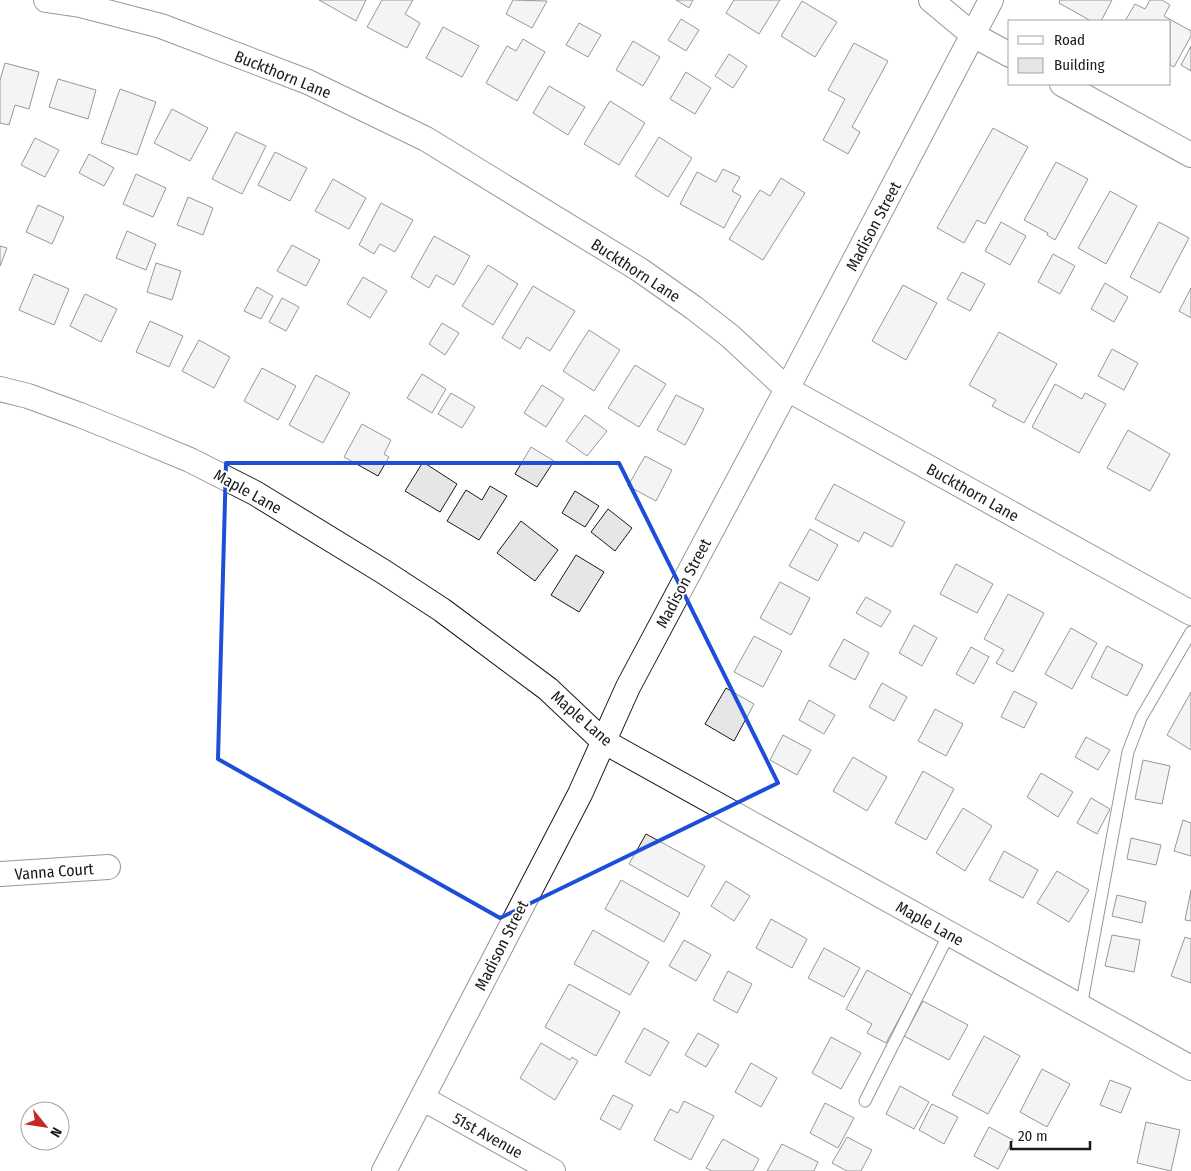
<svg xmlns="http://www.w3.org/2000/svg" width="1191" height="1171" font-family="'Fira Sans Condensed',sans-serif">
  <rect width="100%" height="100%" fill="#fff"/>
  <g fill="#e6e6e6" stroke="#1a1a1a">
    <path d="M319,0H366L356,21Z"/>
    <path d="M382,0H413L405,14L420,23L407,48L367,27Z"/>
    <path d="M513,0L547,1L532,28L506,14Z"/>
    <path d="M676,0H693L689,8Z"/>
    <path d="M734,0H780L759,34L726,13Z"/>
    <path d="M1060,0H1112L1101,21H1091L1059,3Z"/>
    <path d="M1150,0H1162L1170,5L1164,16L1191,31V36L1174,67L1170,65V21H1125L1135,4L1145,9Z"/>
    <path d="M802,1L837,22L815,57L781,36Z"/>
    <path d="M681,19L699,30L686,51L668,40Z"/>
    <path d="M579,23L601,35L588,57L566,45Z"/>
    <path d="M443,27L479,46L462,77L426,58Z"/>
    <path d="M523,39L545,52L517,101L486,83L507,46L516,51Z"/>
    <path d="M633,41L660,57L643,86L616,70Z"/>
    <path d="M854,43L888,61L852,127L860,132L848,154L823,140L845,99L828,90Z"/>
    <path d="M1191,46V71L1181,65Z"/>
    <path d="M729,54L747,66L733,88L715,76Z"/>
    <path d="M5,63L39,72L29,109L15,105L9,125L0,123V80Z"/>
    <path d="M686,72L711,88L695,114L670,99Z"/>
    <path d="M58,79L96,90L88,119L49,107Z"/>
    <path d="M549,86L585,107L568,135L533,113Z"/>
    <path d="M120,89L156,102L137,155L101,143Z"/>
    <path d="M610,101L645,123L619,165L584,144Z"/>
    <path d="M172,109L208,128L190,161L154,143Z"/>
    <path d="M993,128L1028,147L985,224L977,220L964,243L937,228Z"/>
    <path d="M236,132L266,146L242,194L212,179Z"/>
    <path d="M659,137L692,158L668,197L635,176Z"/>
    <path d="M35,138L59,150L45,177L21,165Z"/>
    <path d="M275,152L307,168L290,201L258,185Z"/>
    <path d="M89,154L114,168L104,186L79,173Z"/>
    <path d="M1056,162L1088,179L1055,240L1047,235L1048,233L1024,220Z"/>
    <path d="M723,169L740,177L732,191L741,196L724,228L680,204L697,172L716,182Z"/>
    <path d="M136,174L166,188L153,217L123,204Z"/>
    <path d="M781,178L805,193L763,260L729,239L760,190L770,196Z"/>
    <path d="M333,179L366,198L349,229L315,211Z"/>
    <path d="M1110,191L1137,206L1106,264L1078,248Z"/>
    <path d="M188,197L213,208L203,235L177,225Z"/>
    <path d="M381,203L413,220L395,252L380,244L374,254L359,245Z"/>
    <path d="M38,205L64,217L52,244L26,232Z"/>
    <path d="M1001,222L1026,236L1010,265L985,251Z"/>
    <path d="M1159,222L1189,238L1160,293L1130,277Z"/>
    <path d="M127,231L156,244L146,270L116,258Z"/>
    <path d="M434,236L470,256L454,285L436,275L429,288L411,277Z"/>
    <path d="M292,245L320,260L306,286L277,271Z"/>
    <path d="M0,246L7,248L0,266Z"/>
    <path d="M1053,254L1075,266L1060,294L1038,282Z"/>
    <path d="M156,263L181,271L172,300L147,292Z"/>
    <path d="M488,265L518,284L493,325L462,306Z"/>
    <path d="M962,272L985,284L970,311L947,299Z"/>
    <path d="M34,274L69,289L54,325L19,310Z"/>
    <path d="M363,277L387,291L370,318L347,304Z"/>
    <path d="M1105,283L1128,297L1114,322L1091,309Z"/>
    <path d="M903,285L937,303L906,360L872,341Z"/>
    <path d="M533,286L575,311L550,351L527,337L520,349L502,338Z"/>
    <path d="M257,287L273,296L261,319L244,311Z"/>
    <path d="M1191,288V318L1179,311Z"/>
    <path d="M85,294L117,309L101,342L70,326Z"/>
    <path d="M282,298L299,307L286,331L269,322Z"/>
    <path d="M150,321L183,336L169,367L136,352Z"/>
    <path d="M442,323L459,333L445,355L429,344Z"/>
    <path d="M589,330L620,350L594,391L563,371Z"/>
    <path d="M999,332L1057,364L1024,423L992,406L996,400L969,385Z"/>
    <path d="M199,340L230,357L214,388L182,371Z"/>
    <path d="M1112,349L1138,363L1124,390L1098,376Z"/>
    <path d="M635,365L666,384L639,427L608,408Z"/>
    <path d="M262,368L296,386L278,420L244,401Z"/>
    <path d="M422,374L446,389L432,413L407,398Z"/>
    <path d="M316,375L350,393L323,443L289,425Z"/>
    <path d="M1055,384L1082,399L1085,393L1106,404L1079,453L1032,427Z"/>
    <path d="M542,385L564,399L546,427L524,413Z"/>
    <path d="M451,393L475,407L462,428L438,414Z"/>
    <path d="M676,395L704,409L685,445L657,430Z"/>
    <path d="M585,415L607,431L587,456L566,441Z"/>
    <path d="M362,424L391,440L384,454L389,457L378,476L344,457Z"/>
    <path d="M1128,430L1170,454L1150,491L1107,468Z"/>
    <path d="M531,447L554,461L537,487L515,474Z"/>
    <path d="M645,456L672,470L656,501L628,486Z"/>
    <path d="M423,462L457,484L440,512L405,491Z"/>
    <path d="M834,484L905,522L892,547L864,532L859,542L815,519Z"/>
    <path d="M490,486L507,496L479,540L447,521L466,490L482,500Z"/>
    <path d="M575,491L599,506L585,527L562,513Z"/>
    <path d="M608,509L632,528L615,551L591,532Z"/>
    <path d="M521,521L558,550L535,581L497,553Z"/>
    <path d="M810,529L838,545L818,581L789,566Z"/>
    <path d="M576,555L604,572L579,612L551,595Z"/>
    <path d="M956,564L993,584L977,613L940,594Z"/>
    <path d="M780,582L810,598L791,635L760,618Z"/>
    <path d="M1008,594L1044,613L1013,672L996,663L1004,650L984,639Z"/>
    <path d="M866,597L891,611L881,627L856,613Z"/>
    <path d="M914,625L937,638L922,666L899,653Z"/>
    <path d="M1071,628L1097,643L1072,689L1045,674Z"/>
    <path d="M754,636L782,651L763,687L734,672Z"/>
    <path d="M844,639L869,653L855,680L829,666Z"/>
    <path d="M1107,646L1143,665L1127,696L1091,677Z"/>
    <path d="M971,647L989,657L974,684L956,674Z"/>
    <path d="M882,683L907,697L894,721L869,707Z"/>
    <path d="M726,688L754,704L734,741L705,724Z"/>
    <path d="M1014,691L1037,703L1024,728L1001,717Z"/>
    <path d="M1191,692V750L1167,735Z"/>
    <path d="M809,700L835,715L824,734L799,720Z"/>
    <path d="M935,709L963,724L946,756L918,741Z"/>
    <path d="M783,735L811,750L797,775L770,760Z"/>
    <path d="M1086,737L1110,750L1098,770L1075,757Z"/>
    <path d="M853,757L887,777L867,811L833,791Z"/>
    <path d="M1143,760L1170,766L1162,804L1135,799Z"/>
    <path d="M923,771L954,789L926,840L895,823Z"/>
    <path d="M1041,773L1073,792L1058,817L1027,797Z"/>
    <path d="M1091,798L1110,809L1097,834L1077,823Z"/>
    <path d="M963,808L992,826L965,871L936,853Z"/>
    <path d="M1183,820L1191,823V856L1174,851Z"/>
    <path d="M646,834L705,866L688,897L629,864Z"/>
    <path d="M1131,838L1161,845L1156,865L1127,859Z"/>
    <path d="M1004,851L1038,870L1023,898L989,880Z"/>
    <path d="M1057,871L1089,890L1069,922L1037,903Z"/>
    <path d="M621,880L680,913L664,942L605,909Z"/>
    <path d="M726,881L750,896L734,921L711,906Z"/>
    <path d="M1191,890V921L1185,920Z"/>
    <path d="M1117,895L1146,902L1142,923L1112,916Z"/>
    <path d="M771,919L807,939L792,968L756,948Z"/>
    <path d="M593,930L649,962L630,995L574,964Z"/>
    <path d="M1112,935L1140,940L1134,972L1105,966Z"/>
    <path d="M1185,937L1191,939V983L1171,976Z"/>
    <path d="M684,940L711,955L696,981L669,966Z"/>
    <path d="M824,948L860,968L844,997L808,978Z"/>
    <path d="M867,970L912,995L886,1043L867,1033L872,1024L846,1009Z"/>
    <path d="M728,971L752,984L737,1013L713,1000Z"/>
    <path d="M569,984L620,1012L596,1056L545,1027Z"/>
    <path d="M923,1001L968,1025L949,1060L904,1036Z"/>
    <path d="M644,1028L669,1042L650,1076L625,1062Z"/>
    <path d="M698,1033L719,1045L706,1067L685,1055Z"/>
    <path d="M984,1036L1020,1056L988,1114L952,1095Z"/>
    <path d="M831,1037L861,1053L841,1089L812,1073Z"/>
    <path d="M541,1043L570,1060L572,1057L578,1061L555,1100L520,1078Z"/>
    <path d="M751,1063L777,1078L761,1107L735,1092Z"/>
    <path d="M1042,1069L1070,1084L1047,1127L1020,1112Z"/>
    <path d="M1110,1080L1131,1088L1121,1113L1100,1105Z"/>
    <path d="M900,1086L929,1102L914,1129L886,1114Z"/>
    <path d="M613,1095L633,1105L620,1130L600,1119Z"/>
    <path d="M684,1101L714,1116L691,1160L654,1140L670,1109L678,1113Z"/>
    <path d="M825,1103L854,1118L838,1148L810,1133Z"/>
    <path d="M932,1104L958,1117L944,1144L919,1130Z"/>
    <path d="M1146,1122L1180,1130L1171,1171L1137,1163Z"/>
    <path d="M989,1127L1013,1140L998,1169L974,1156Z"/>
    <path d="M847,1137L872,1150L861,1171H847L832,1163Z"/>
    <path d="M723,1139L759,1159L753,1171H712L706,1168Z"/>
    <path d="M782,1144L818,1162L814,1171H767Z"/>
  </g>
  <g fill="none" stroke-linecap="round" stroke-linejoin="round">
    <defs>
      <g id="service">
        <path d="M1081,1007L1128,752L1141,718L1191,632"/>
        <path d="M865,1101L949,934"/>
      </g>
      <g id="minor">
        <path d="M46,0L80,5L161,26L308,82L426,139L640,270L694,308L730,336L787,389L1191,613"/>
        <path d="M931,0L973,35L1010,55"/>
        <path d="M1062,84L1191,155"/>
        <path d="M0,389L28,396L80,415L137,438L190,460L255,493L384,572L442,610L548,689L603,741L1191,1068"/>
        <path d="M0,874L108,867"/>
        <path d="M422,1098L553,1171"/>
        <path d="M384,1171L580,794L628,687L787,389L991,0"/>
      </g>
    </defs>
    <use href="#service" stroke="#1a1a1a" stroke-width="13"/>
    <use href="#minor" stroke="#1a1a1a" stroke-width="26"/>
    <use href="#service" stroke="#fff" stroke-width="11"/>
    <use href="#minor" stroke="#fff" stroke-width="24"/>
  </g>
  <path d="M0 0H1191V1171H0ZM226,463H619L778,783L500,918L218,759Z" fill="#fff" fill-opacity=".55" fill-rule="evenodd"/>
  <path fill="none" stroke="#1d4ed8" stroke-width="4" stroke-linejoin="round" d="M226,463H619L778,783L500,918L218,759Z"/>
  <g text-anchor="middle" stroke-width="4" stroke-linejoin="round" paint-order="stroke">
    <g font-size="16" fill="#1a1a1a" stroke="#fff">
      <text transform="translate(283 74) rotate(22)" y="6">Buckthorn Lane</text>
      <text transform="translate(873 226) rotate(-62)" y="6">Madison Street</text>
      <text transform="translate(636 270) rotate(33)" y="6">Buckthorn Lane</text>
      <text transform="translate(248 491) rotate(29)" y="6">Maple Lane</text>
      <text transform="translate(973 492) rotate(29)" y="6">Buckthorn Lane</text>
      <text transform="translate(683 583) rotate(-62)" y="6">Madison Street</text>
      <text transform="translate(582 718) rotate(41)" y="6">Maple Lane</text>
      <text transform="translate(54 871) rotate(-4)" y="6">Vanna Court</text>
      <text transform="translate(930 923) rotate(29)" y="6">Maple Lane</text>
      <text transform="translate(501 945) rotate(-63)" y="6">Madison Street</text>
      <text transform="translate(488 1135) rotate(29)" y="6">51st Avenue</text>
    </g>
  </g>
  <rect x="1008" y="20" width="162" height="65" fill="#ffffff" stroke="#a3a3a3"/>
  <rect x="1018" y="36" width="25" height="8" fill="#ffffff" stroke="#a3a3a3"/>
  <text x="1054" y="45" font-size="15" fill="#1a1a1a">Road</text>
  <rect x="1018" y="58" width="25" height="15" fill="#e6e6e6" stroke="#a3a3a3"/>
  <text x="1054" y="70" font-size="15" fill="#1a1a1a">Building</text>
  <g transform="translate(45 1126) rotate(120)"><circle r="24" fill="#ffffff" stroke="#a3a3a3"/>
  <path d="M0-4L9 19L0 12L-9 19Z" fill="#c62828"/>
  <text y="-8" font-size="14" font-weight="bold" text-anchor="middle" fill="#1a1a1a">N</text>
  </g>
  <path d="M1011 1141v8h79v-8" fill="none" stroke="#1a1a1a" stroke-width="2.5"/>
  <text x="1018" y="1141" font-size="15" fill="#1a1a1a" stroke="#ffffff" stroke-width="4" paint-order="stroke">20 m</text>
</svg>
